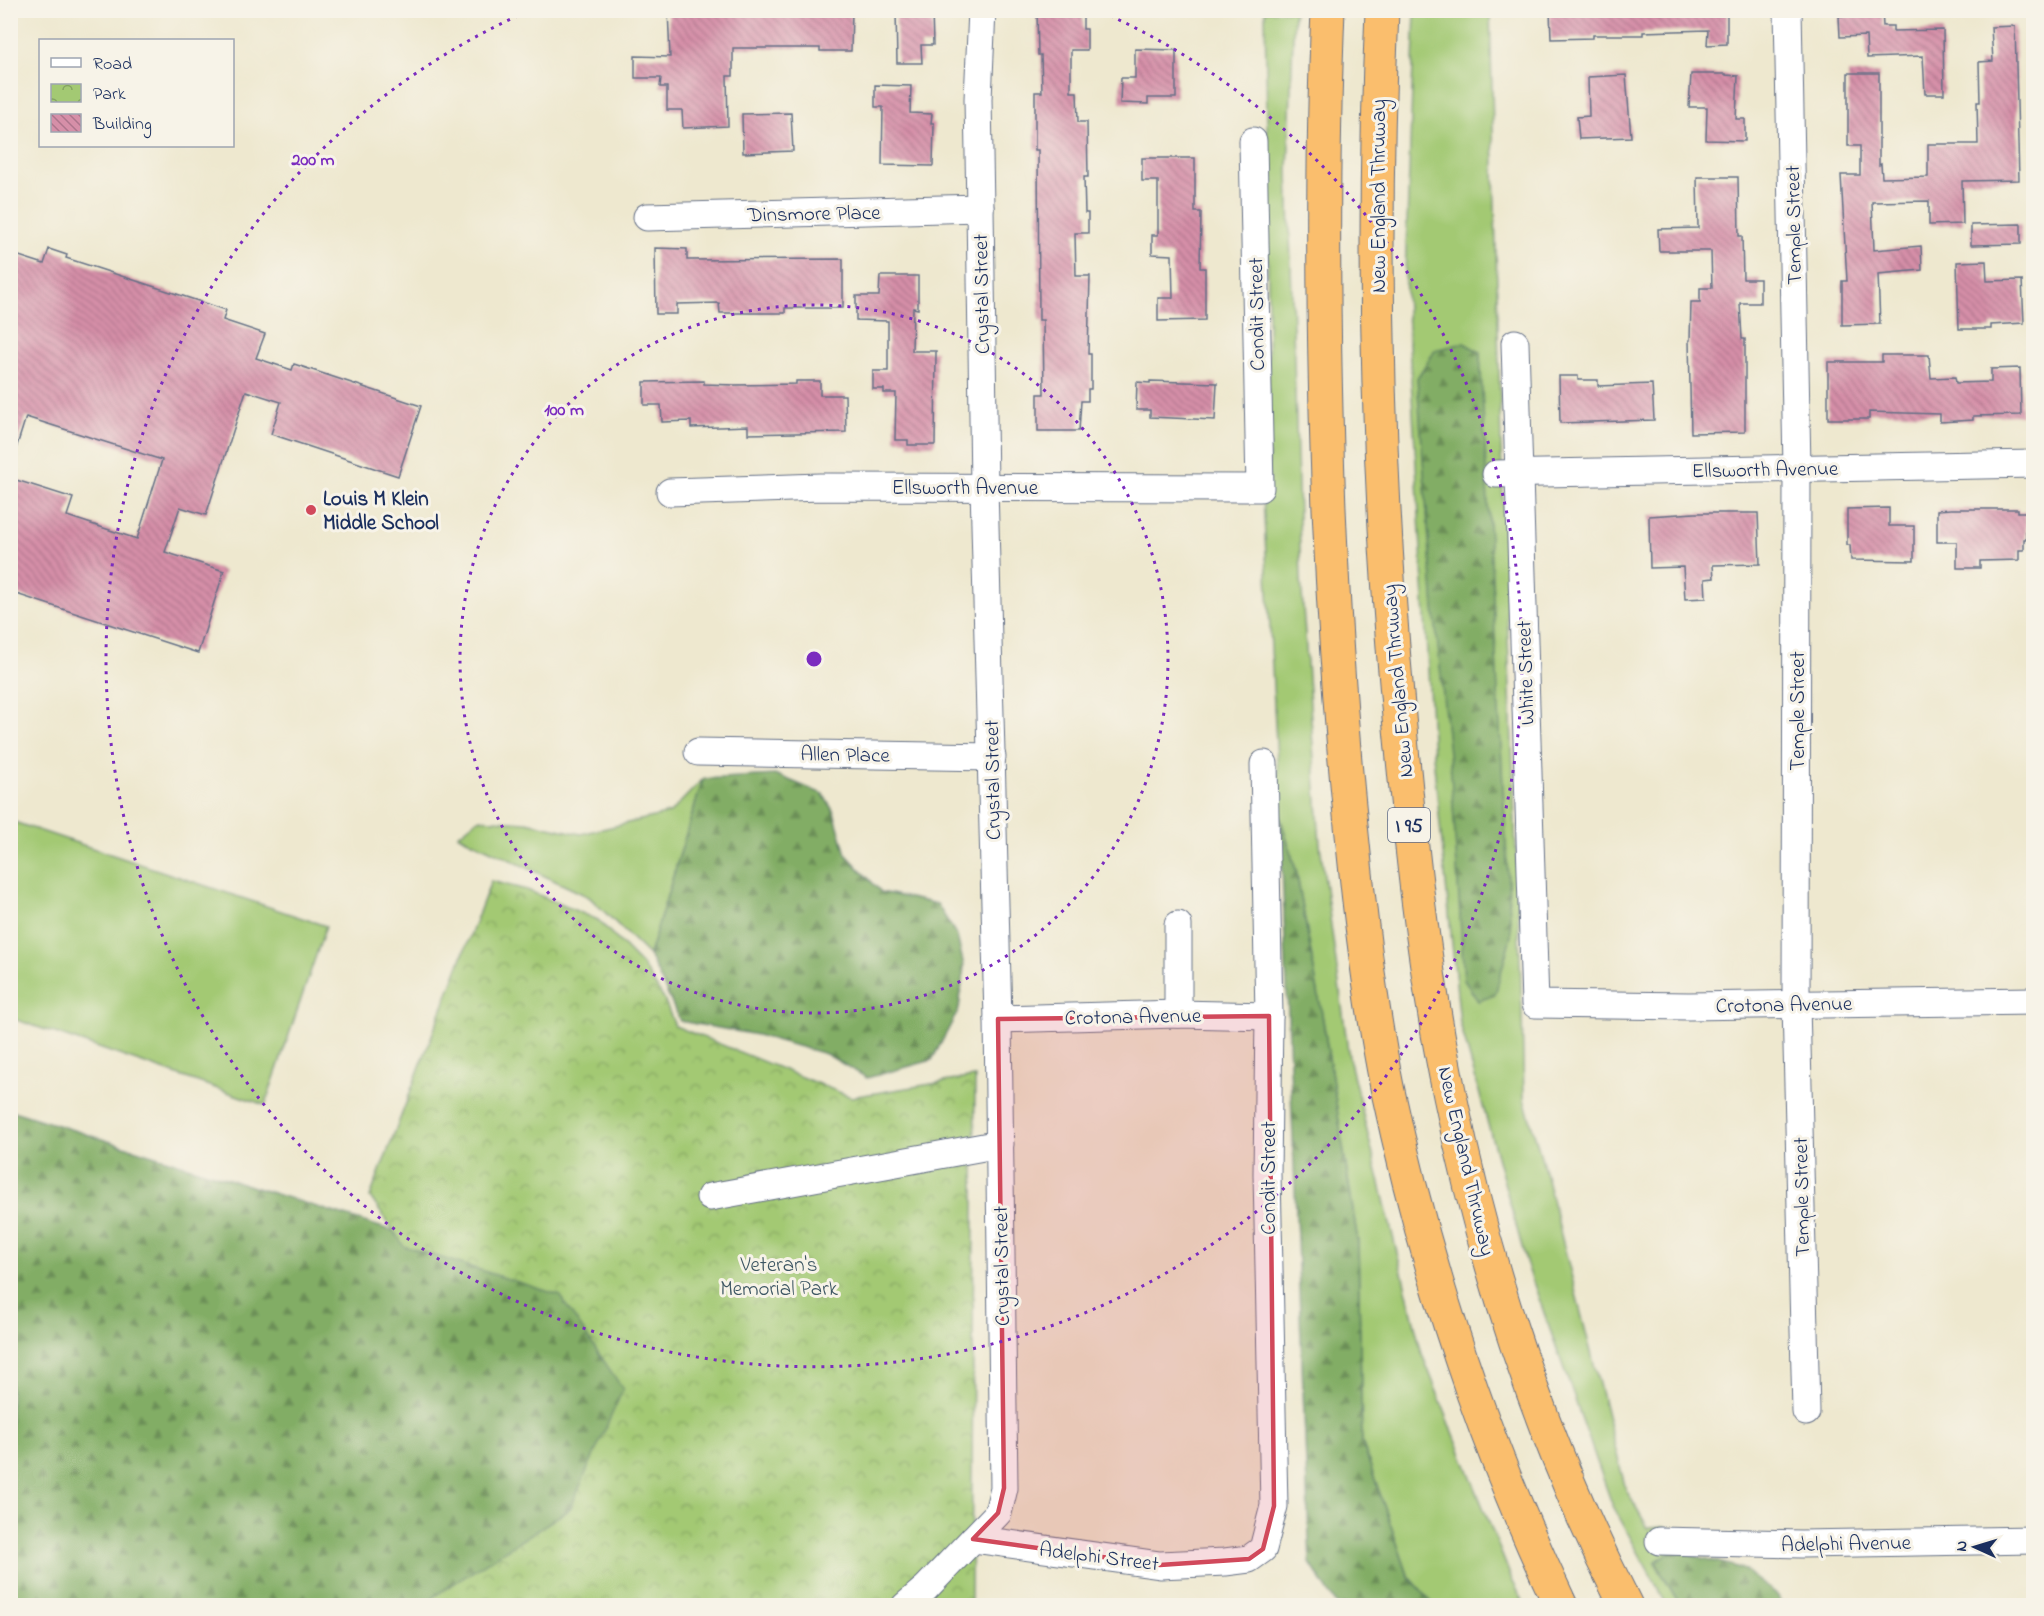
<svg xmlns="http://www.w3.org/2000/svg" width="2044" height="1616" font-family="'Indie Flower',sans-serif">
  <defs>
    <pattern id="forest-firs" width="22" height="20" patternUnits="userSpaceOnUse" patternTransform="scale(1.5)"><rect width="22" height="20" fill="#82ad65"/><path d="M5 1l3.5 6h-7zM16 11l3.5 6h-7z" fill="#6a8d56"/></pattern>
    <pattern id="park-crowns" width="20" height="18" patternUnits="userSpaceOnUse" patternTransform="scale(1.5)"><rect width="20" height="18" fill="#a3c973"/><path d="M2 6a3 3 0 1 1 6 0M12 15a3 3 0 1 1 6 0" fill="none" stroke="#84a462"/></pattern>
    <pattern id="building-back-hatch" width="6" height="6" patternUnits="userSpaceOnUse" patternTransform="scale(1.5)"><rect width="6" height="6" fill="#d68fa8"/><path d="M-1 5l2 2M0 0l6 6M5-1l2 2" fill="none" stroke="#ad758c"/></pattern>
  </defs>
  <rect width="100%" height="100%" fill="#f7f3e8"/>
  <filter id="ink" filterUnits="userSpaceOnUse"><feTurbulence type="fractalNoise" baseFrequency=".0167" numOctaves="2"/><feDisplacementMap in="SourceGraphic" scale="12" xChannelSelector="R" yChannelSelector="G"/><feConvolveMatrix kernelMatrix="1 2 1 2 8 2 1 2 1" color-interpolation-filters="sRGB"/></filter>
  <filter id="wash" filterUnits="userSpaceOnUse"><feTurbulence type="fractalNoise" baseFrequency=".008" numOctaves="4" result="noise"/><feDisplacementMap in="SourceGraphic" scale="24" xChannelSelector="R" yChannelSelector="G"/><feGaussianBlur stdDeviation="1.35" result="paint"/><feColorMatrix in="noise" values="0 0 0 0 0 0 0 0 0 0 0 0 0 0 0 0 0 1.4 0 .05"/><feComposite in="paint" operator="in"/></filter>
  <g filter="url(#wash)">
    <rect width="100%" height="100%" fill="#eee8cf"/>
    <g fill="#a3c973" stroke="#5f7c68" stroke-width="1.5">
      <path d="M1265,11H1294L1288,171L1301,579L1320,844L1349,1058L1422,1354L1512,1580L1525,1605H1434L1408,1575L1362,1442L1358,1242L1323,1020L1296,870L1280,817L1263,498L1269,485L1267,119Z"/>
      <path d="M1415,11H1490L1501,446L1522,1014L1524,1099L1542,1160L1626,1490L1648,1528L1665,1527L1673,1550L1655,1562L1680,1605H1667L1612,1504L1527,1265L1460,1023L1433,755L1405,276Z"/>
      <path d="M703,779L649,955L589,897L458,835L478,819L526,822L581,834L670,813Z"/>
      <path d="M11,821L326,926L265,1105L11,1018Z"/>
    </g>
    <g fill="url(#forest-firs)" stroke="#4e6e62" stroke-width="1.5">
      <path d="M1464,343L1480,352L1511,936L1495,995L1478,1001L1464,980L1451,773L1434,608L1417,378L1435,350Z"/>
      <path d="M777,775L823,794L834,812L846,854L881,892L937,904L957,936L964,966L959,1009L932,1060L867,1078L826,1054L757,1035L680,1021L649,955L703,779Z"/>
      <path d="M1280,817L1296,870L1323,1020L1358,1242L1362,1442L1408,1575L1434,1605H1337L1310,1563Z"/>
      <path d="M10,1110L580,1290L653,1451L470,1605H11Z"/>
      <path d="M1673,1550L1741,1568L1778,1596L1782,1605H1680L1655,1562Z"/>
    </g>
    <path fill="url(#park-crowns)" stroke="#5f7c68" stroke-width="1.5" d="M491,881L527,890L598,920L642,965L664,999L675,1026L851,1097L975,1077L971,1605H431L433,1597L570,1509L623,1389L559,1295L404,1246L370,1197Z"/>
    <g id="blocks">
      <g fill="url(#building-back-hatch)">
        <path d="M668,10H852L851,51H820V48H733V76H727L728,126L683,128L682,110H667V87H660L661,78H635V56L670,57Z"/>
        <path d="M896,10H932L933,45H921L922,63H897Z"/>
        <path d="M1037,10H1083V29H1087V50H1071V92H1077L1078,122H1087L1088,177H1084L1085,213H1088V233H1075L1076,276H1090L1088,354H1091V389H1088V401H1081L1079,431H1038V394H1044L1043,320H1039L1038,150H1035V92H1042L1041,55H1038Z"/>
        <path d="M1550,10H1727V44L1707,45L1708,30L1643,32V35H1593V38L1551,39Z"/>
        <path d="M1852,10H1882L1883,26H1893V31L1943,30L1944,94H1925L1923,56L1867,58L1866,36L1840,37L1839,16H1852Z"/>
        <path d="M2015,26L2019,180L1962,181L1963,224L1929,225V201L1872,202L1874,250L1921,246L1922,270L1878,274L1880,324L1842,325V281H1847L1841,175H1860V146H1848V73H1879V165L1881,164L1882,178L1928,177V144H1978L1977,102H1980L1979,62L1993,61L1991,27Z"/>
        <path d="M1135,49L1176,50V98H1148V104L1120,103L1121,78H1135Z"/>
        <path d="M1691,74H1726V75L1738,76L1736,119H1745V141L1706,140L1707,107H1689Z"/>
        <path d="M1626,75L1631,137L1579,139L1577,117L1589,116L1588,77Z"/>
        <path d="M875,85L911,86L910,113L932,114L931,123H934L933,166L882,165L883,107H875Z"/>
        <path d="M791,113L793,151L743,153L742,114Z"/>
        <path d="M1142,158H1195V212H1201L1200,268H1205V320L1158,321V298H1173L1172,255L1152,254V235H1158V181H1142Z"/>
        <path d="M1697,177H1738L1739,236H1742L1743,279H1760V303H1740L1742,339H1745V432L1691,433L1689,340H1690L1691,302H1700V288H1712L1711,251H1659L1658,229L1698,228Z"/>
        <path d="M2021,224V244L1971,245V225Z"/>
        <path d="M655,248L687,249V260L843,259V308H785V313H720L719,303L677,304V314H656Z"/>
        <path d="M49,249L67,255L66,258L226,310L223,320L265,334L256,358L292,370L294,364L421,406L398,476L271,434L281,402L246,391L206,515L180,507L165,552L224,571L198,653L10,592V478L73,498L67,516L137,539L162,460L26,417L15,452L10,451V253L44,264Z"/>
        <path d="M1986,261L1987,281L2022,280L2024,323L1991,325V329H1959L1957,262Z"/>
        <path d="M880,276H918V309L913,308L912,351H936L935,445H908V440H895L896,393H884V389H873V371H888V321L856,320V296H879Z"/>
        <path d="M1882,355H1929L1931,378L1955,377L1956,383L1991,382V369L2020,368L2021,415L1973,416V420L1940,422V414L1869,412V419H1828V362H1882Z"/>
        <path d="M1559,376H1578V380H1598V386L1652,384L1654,420L1560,423Z"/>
        <path d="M704,381V384L735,385L796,384V381H820V395H845L846,432L748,434V426L691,428V421L662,422L661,405H644V382Z"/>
        <path d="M1150,381L1217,383L1215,420L1150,417V410H1136L1137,382L1150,383Z"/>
        <path d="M1889,508V526H1914V561L1851,560L1850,545H1847V509Z"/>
        <path d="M1951,509H2018V512H2026V539H2024V550H2019V560L1980,561V568H1957V542H1937V510Z"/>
        <path d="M1695,513H1758L1760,564L1713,565L1714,578L1705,579L1706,598L1685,599L1683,567L1650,568L1649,516Z"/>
      </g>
    </g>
  </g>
  <g filter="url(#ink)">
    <use href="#blocks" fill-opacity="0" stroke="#657086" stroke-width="1.5"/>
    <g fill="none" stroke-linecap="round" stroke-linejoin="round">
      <defs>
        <g id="street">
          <path d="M1788,10L1797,468L1796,1004L1806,1412"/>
          <path d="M647,217L980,208"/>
          <path d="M1515,343L1535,1004L1689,1006L2034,1001"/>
          <path d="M1496,474L2034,464"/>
          <path d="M670,492L820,487L1260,488L1253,141"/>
          <path d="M698,752L992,757"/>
          <path d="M1178,925V1014"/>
          <path d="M998,1019L1178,1014L1269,1016"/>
          <path d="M710,1197L1000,1144"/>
          <path d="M973,1539L1160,1565L1225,1562L1249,1559L1263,1549L1274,1506L1267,1174L1269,1016L1264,764"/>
          <path d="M1659,1541L1801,1544L2034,1540"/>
          <path d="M905,1606L926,1588L998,1513L1004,1488L998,1019L984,487L980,208L978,99L982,10"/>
        </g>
        <g id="highway">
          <path d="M1328,10C1321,177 1323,343 1329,509C1334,621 1341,733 1353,844C1361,925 1371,1007 1387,1087C1425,1266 1482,1440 1561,1606"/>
          <path d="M1382,10C1372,242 1377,475 1398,706C1410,837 1423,968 1450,1096C1486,1271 1544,1446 1626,1606"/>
        </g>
      </defs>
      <use href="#street" stroke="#657086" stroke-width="29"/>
      <use href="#highway" stroke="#657086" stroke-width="35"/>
      <use href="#street" stroke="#fff" stroke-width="27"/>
      <use href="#highway" stroke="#fabe6d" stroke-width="33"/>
    </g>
  </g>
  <path fill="#d1495b" fill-opacity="0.2" stroke="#d1495b" stroke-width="4.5" stroke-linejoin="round" d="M1269,1016L1274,1506L1263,1549L1249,1559L1160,1565L973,1539L998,1513L1004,1488L998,1019Z"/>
  <g fill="none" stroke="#7b2cbf" stroke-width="3" stroke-dasharray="3 6">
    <circle cx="814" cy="659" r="354"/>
    <path d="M1102 12A708 708 0 1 1 526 12"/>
  </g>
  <circle fill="#d1495b" stroke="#f7f3e8" stroke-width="2" cx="311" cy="510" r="6"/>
  <g text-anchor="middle" stroke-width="6" stroke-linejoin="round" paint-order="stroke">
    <rect fill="#f7f3e8" stroke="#5d6a87" stroke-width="1.5" x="1388" y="808" width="42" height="34" rx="4.5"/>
    <g font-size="20" font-weight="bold" fill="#1b2f5e">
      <text x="1409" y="832">I 95</text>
    </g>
    <g font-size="21" fill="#1b2f5e" stroke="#f7f3e8">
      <text transform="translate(1378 196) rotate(-90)" y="7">New England Thruway</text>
      <text transform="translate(814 213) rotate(-1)" y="7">Dinsmore Place</text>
      <text transform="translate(1793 225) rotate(-91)" y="7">Temple Street</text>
      <text transform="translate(981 294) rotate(-91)" y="7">Crystal Street</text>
      <text transform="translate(1256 314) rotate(-91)" y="7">Condit Street</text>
      <text transform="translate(1765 469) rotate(-1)" y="7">Ellsworth Avenue</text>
      <text x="965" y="494">Ellsworth Avenue</text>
      <text transform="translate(1525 673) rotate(-92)" y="7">White Street</text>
      <text transform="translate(1397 681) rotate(-95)" y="7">New England Thruway</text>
      <text transform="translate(1797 711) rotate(-90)" y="7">Temple Street</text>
      <text transform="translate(845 754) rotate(1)" y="7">Allen Place</text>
      <text transform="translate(992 780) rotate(-91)" y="7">Crystal Street</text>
      <text transform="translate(1784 1004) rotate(-1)" y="7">Crotona Avenue</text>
      <text transform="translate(1133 1016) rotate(-1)" y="7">Crotona Avenue</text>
      <text transform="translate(1467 1161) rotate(77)" y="7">New England Thruway</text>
      <text transform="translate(1268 1178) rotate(-90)" y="7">Condit Street</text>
      <text transform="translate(1801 1197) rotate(-91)" y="7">Temple Street</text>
      <text transform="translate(1001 1266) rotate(-91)" y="7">Crystal Street</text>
      <text transform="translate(1846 1543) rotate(-1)" y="7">Adelphi Avenue</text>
      <text transform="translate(1099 1556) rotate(7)" y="7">Adelphi Street</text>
    </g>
    <g font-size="21" font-weight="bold" fill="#1b2f5e" stroke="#f7f3e8" text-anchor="start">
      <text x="323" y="505">Louis M Klein<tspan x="323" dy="24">Middle School</tspan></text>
    </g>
    <g font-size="21" fill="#3d5663" stroke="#f7f3e8">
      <text x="779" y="1271">Veteran's<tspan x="779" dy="24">Memorial Park</tspan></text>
    </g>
  </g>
  <circle cx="814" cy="659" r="9" fill="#7b2cbf" stroke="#f7f3e8" stroke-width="3"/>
  <g font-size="18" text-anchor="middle" font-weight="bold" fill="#7b2cbf" stroke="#f7f3e8" stroke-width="6" stroke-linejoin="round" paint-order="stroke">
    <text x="313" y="165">200 m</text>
    <text x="564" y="415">100 m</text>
  </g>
  <rect width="2044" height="1616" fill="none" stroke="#f7f3e8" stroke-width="36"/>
  <rect x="39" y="39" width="195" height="108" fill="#f7f3e8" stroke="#9fa5b1" stroke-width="1.5"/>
  <rect x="51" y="58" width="30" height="9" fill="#ffffff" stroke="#9fa5b1" stroke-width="1.5"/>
  <text x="93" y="69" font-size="18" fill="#1b2f5e">Road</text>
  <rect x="51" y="84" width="30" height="18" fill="url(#park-crowns)" stroke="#9fa5b1" stroke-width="1.5"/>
  <text x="93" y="99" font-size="18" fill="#1b2f5e">Park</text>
  <rect x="51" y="114" width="30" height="18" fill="url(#building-back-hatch)" stroke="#9fa5b1" stroke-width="1.5"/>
  <text x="93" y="129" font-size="18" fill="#1b2f5e">Building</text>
  <g transform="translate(1975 1547) rotate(274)" stroke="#f7f3e8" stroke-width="4.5" paint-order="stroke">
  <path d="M0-4.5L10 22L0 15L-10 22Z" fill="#1b2f5e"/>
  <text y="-9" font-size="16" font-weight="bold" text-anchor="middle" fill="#1b2f5e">N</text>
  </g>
</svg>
